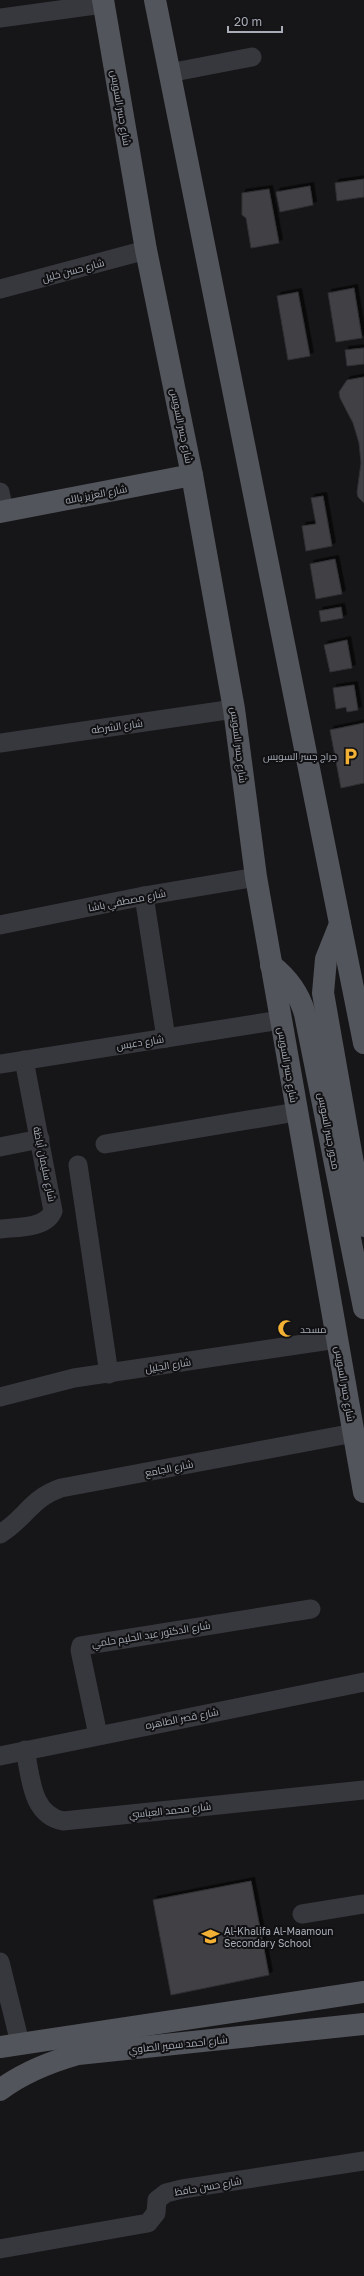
<svg xmlns="http://www.w3.org/2000/svg" width="364" height="2276" font-family="'Golos Text',Cairo,sans-serif">
  <defs>
    <filter id="shadow"><feDropShadow dx="3.5" dy="-3.5" stdDeviation="0" flood-color="#0009"/></filter>
  </defs>
  <rect width="100%" height="100%" fill="#161618"/>
  <g fill="#404145" stroke="#303034" filter="url(#shadow)">
    <path d="M364,179V197L337,201L335,183Z"/>
    <path d="M310,186L313,205L280,212L276,192Z"/>
    <path d="M269,189L279,243L251,248L246,218L242,215V193Z"/>
    <path d="M354,288L362,338L336,342L328,293Z"/>
    <path d="M298,292L310,356L288,360L277,296Z"/>
    <path d="M364,348V364L347,366L345,350Z"/>
    <path d="M364,377V503L358,497L357,492L361,463L359,443L353,423L340,398L339,392L347,380Z"/>
    <path d="M323,496L332,546L306,551L302,526L316,524L311,498Z"/>
    <path d="M335,559L342,594L316,599L310,564Z"/>
    <path d="M341,607L343,618L321,622L319,611Z"/>
    <path d="M347,640L352,668L330,672L324,645Z"/>
    <path d="M354,685L358,710L347,712L346,707L336,709L333,688Z"/>
    <path d="M364,723V783L341,788L330,730Z"/>
    <path d="M251,1881L269,1975L171,1995L153,1900Z"/>
  </g>
  <g fill="none" stroke-linecap="round" stroke-linejoin="round">
    <g stroke="#37383d" stroke-width="19">
      <path d="M0,18L103,4"/>
      <path d="M169,73L252,57"/>
      <path d="M0,289L146,250"/>
      <path d="M0,492L4,511"/>
      <path d="M0,743L234,709"/>
      <path d="M144,896L166,1038"/>
      <path d="M0,925L144,896L256,877"/>
      <path d="M0,1064L281,1020"/>
      <path d="M105,1144L296,1112"/>
      <path d="M0,1147L40,1139"/>
      <path d="M78,1165L109,1374"/>
      <path d="M0,1229C16,1227 46,1229 53,1211L24,1060"/>
      <path d="M0,1397L74,1378L337,1339"/>
      <path d="M0,1534C25,1519 31,1498 61,1488L354,1433"/>
      <path d="M98,1735L80,1650L81,1646L311,1609"/>
      <path d="M25,1750C31,1777 31,1815 63,1821L364,1790"/>
      <path d="M0,1756L364,1682"/>
      <path d="M302,1914L364,1904"/>
      <path d="M0,1962L20,2043"/>
      <path d="M0,2249L148,2223L156,2213L157,2200L166,2193L182,2189L364,2161"/>
    </g>
    <g stroke="#53555c" stroke-width="22">
      <path d="M103,0L146,250L192,475L234,709L256,877L364,1492"/>
      <path d="M155,0L364,1043"/>
      <path d="M0,512L192,475"/>
      <path d="M340,924L326,959L323,993L364,1226"/>
      <path d="M271,965C288,978 299,993 305,1014L364,1308"/>
      <path d="M0,2047L364,1992"/>
      <path d="M0,2090C24,2072 50,2062 78,2054L364,2024"/>
    </g>
  </g>
  <defs>
    <symbol id="parking-bare" viewBox="-9 -9 18 18"><path d="M-3.5-5.5H1a3.5 3.5 0 0 1 0 7H-1V5.5H-3.5ZM-1-3.4V-.6H.8a1.4 1.4 0 0 0 0-2.8Z" fill="#f2b134" stroke="#111113" stroke-width="2.5" paint-order="stroke"/></symbol>
    <symbol id="mosque-bare" viewBox="-9 -9 18 18"><path d="M3.5-4.9A6 6 0 1 0 3.5 4.9A5 5 0 1 1 3.5-4.9Z" fill="#f2b134" stroke="#111113" stroke-width="2.5" paint-order="stroke"/></symbol>
    <symbol id="school-bare" viewBox="-9 -9 18 18"><path d="M0-5L7-2L0 1L-7-2ZM-4 1L0 2.5L4 1V4Q0 6-4 4Z" fill="#f2b134" stroke="#111113" stroke-width="2.5" paint-order="stroke"/></symbol>
  </defs>
  <g fill-rule="evenodd">
    <use href="#parking-bare" x="338" y="744" width="25" height="25"/>
    <use href="#mosque-bare" x="274" y="1316" width="25" height="25"/>
    <use href="#school-bare" x="198" y="1924" width="25" height="25"/>
  </g>
  <g text-anchor="middle" stroke-width="4" stroke-linejoin="round" paint-order="stroke">
    <g font-size="10" fill="#a8adb8" stroke="#111113">
      <text transform="translate(121 108) rotate(80)" y="4">شارع جسر السويس</text>
      <text transform="translate(73 270) rotate(-15)" y="4">شارع حسن خليل</text>
      <text transform="translate(182 426) rotate(78)" y="4">شارع جسر السويس</text>
      <text transform="translate(96 494) rotate(-11)" y="4">شارع العزيز بالله</text>
      <text transform="translate(117 726) rotate(-8)" y="4">شارع الشرطه</text>
      <text transform="translate(239 745) rotate(83)" y="4">شارع جسر السويس</text>
      <text transform="translate(127 900) rotate(-11)" y="4">شارع مصطفي باشا</text>
      <text transform="translate(140 1042) rotate(-9)" y="4">شارع دعبس</text>
      <text transform="translate(288 1065) rotate(80)" y="4">شارع جسر السويس</text>
      <text transform="translate(329 1131) rotate(79)" y="4">محور جسر السويس</text>
      <text transform="translate(45 1164) rotate(78)" y="4">شارع سليمان أباظة</text>
      <text transform="translate(168 1365) rotate(-9)" y="4">شارع الجليل</text>
      <text transform="translate(345 1384) rotate(80)" y="4">شارع جسر السويس</text>
      <text transform="translate(169 1468) rotate(-11)" y="4">شارع الجامع</text>
      <text transform="translate(151 1634) rotate(-9)" y="4">شارع الدكتور عبد الحليم حلمي</text>
      <text transform="translate(182 1718) rotate(-11)" y="4">شارع قصر الطاهره</text>
      <text transform="translate(170 1810) rotate(-6)" y="4">شارع محمد العباسي</text>
      <text transform="translate(178 2044) rotate(-6)" y="4">شارع احمد سمير الصاوي</text>
      <text transform="translate(208 2186) rotate(-10)" y="4">شارع حسن حافظ</text>
    </g>
    <g font-size="10" fill="#a8adb8" stroke="#111113" text-anchor="start">
      <text x="337" y="760" text-anchor="end">جراج جسر السويس</text>
      <text x="300" y="1333">مسحد</text>
      <text x="224" y="1935">Al-Khalifa Al-Maamoun<tspan x="224" dy="12">Secondary School</tspan></text>
    </g>
  </g>
  <path d="M228 26v6h54v-6" fill="none" stroke="#a8adb8" stroke-width="2"/>
  <text x="234" y="26" font-size="12" fill="#a8adb8" stroke="#111113" stroke-width="3" paint-order="stroke">20 m</text>
</svg>
